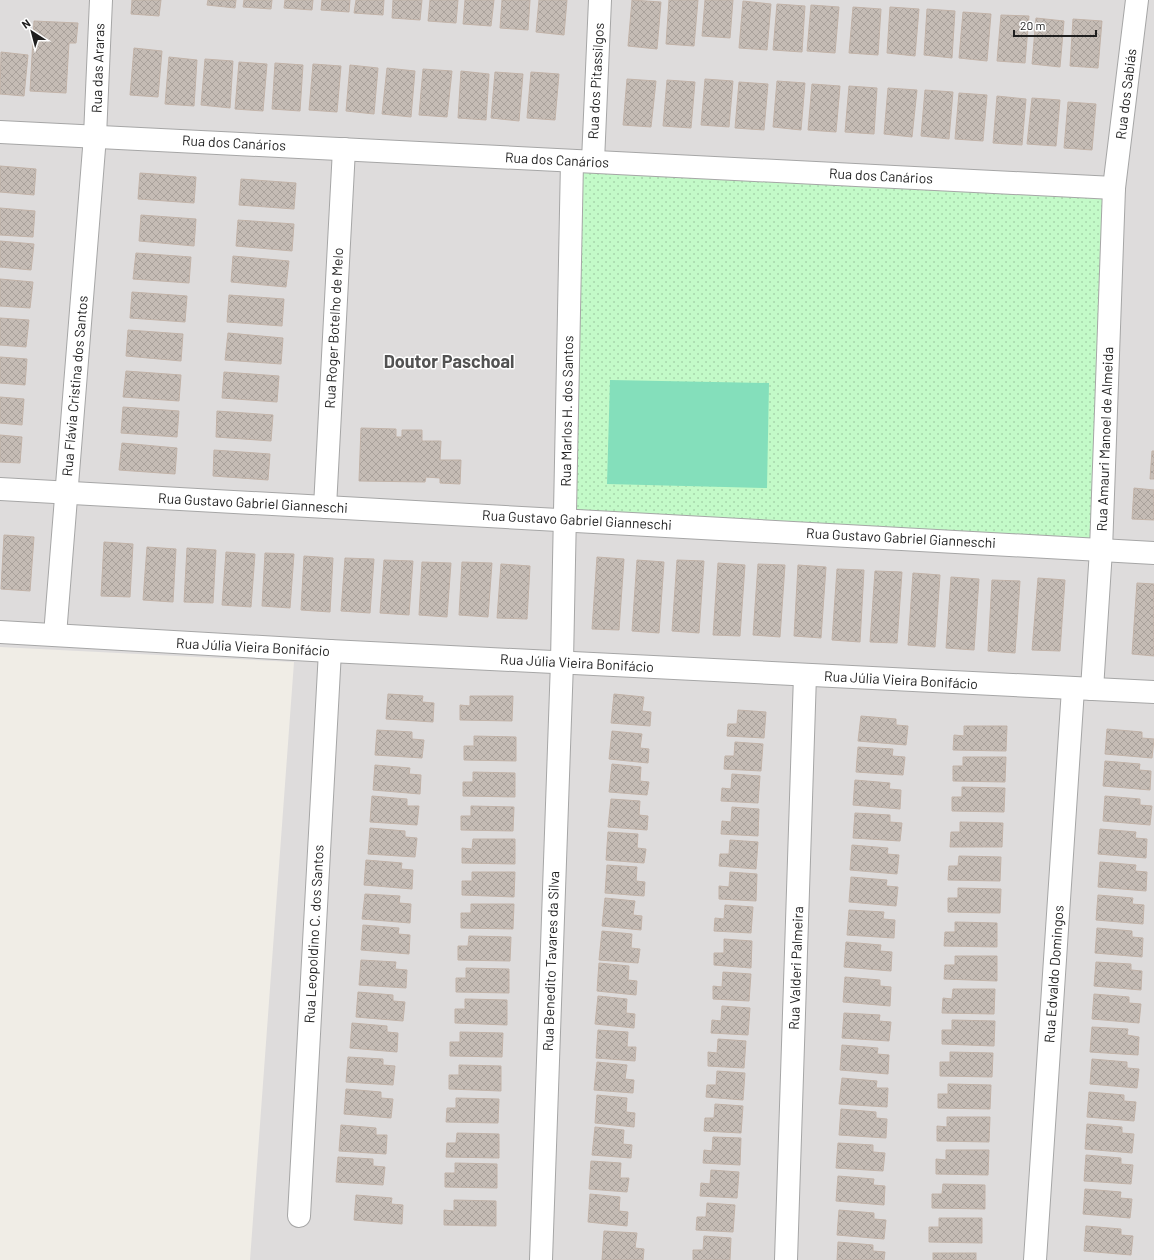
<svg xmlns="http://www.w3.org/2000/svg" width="1154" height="1260" font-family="Barlow,sans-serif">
  <defs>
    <pattern id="park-dots" width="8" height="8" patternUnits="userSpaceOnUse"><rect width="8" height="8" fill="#c3fac8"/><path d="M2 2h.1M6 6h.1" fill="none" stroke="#a7d6ab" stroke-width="1.8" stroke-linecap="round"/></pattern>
    <pattern id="building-cross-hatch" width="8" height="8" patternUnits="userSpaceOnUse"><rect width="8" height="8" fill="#c5bcb5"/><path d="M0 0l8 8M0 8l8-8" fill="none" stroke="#a9a19b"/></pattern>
  </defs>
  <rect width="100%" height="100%" fill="#f0ede6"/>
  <path fill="#dedcdc" d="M0,0H1154V1260H250L294,662L0,647Z"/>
  <path fill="url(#park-dots)" d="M572,161L1114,188L1101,550L565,519Z"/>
  <path fill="#84dfbb" d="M610,380L769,383L767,488L607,484Z"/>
  <g fill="url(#building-cross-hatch)" stroke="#c2b3a8">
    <path d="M132,0H161L159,16L131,14Z"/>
    <path d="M208,0H236L235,8L207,5Z"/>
    <path d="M244,0H272L271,9L243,7Z"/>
    <path d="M285,0H313L312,10L284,8Z"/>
    <path d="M322,0H350L349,12L321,10Z"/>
    <path d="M356,0H384L383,15L354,13Z"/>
    <path d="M393,0H422L420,20L392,18Z"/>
    <path d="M430,0H458L456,23L428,21Z"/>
    <path d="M465,0H494L491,26L463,24Z"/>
    <path d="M502,0H530L528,30L500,28Z"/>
    <path d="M539,0H567L564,35L536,32Z"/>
    <path d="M632,0L661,2L657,49L628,46Z"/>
    <path d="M669,0H698L694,46L666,44Z"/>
    <path d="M705,0H733L730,38L702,36Z"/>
    <path d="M743,1L771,4L767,50L739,48Z"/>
    <path d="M777,4L805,6L802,52L773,50Z"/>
    <path d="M811,5L839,7L835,53L807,51Z"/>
    <path d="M853,7L881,9L878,55L849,53Z"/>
    <path d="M890,7L919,9L915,56L887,53Z"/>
    <path d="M927,9L955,11L952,58L924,55Z"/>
    <path d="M963,12L991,14L987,61L959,58Z"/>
    <path d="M1001,15L1029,16L1025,63L997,61Z"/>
    <path d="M1036,18L1064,21L1060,67L1032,64Z"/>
    <path d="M1073,19L1102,21L1098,68L1070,66Z"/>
    <path d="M34,21L78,23L76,43H69L66,93L30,91Z"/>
    <path d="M134,48L162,51L158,97L130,95Z"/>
    <path d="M1,52L28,55L24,96L0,94Z"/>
    <path d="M169,57L197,60L194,106L165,104Z"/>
    <path d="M205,59L233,61L230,108L201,105Z"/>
    <path d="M239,62L267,64L263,111L235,109Z"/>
    <path d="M275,63L303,65L300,111L272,109Z"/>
    <path d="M313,64L341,66L337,112L309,110Z"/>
    <path d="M350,65L378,68L374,114L346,111Z"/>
    <path d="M387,68L415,71L411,117L382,114Z"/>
    <path d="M423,69L452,71L447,117L419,115Z"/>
    <path d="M461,71L489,74L486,120L458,118Z"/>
    <path d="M495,72L523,74L519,121L491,118Z"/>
    <path d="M531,72L559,74L555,120L527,118Z"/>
    <path d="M627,79L656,81L651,127L623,125Z"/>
    <path d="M705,79L733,81L729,127L701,125Z"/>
    <path d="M667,80L695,82L691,128L663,126Z"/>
    <path d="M777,81L805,83L801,130L773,127Z"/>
    <path d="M739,82L768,84L764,130L735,128Z"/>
    <path d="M812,84L840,86L836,132L808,130Z"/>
    <path d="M849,86L877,88L874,134L845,132Z"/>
    <path d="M888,88L917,90L912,137L884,134Z"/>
    <path d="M925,90L953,92L949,139L921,136Z"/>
    <path d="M959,93L987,95L983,141L955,139Z"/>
    <path d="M997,96L1026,99L1022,145L993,143Z"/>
    <path d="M1032,98L1060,100L1056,146L1027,144Z"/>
    <path d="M1068,102L1096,104L1092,150L1064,148Z"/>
    <path d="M0,166L36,169L34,195L0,192Z"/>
    <path d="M140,173L196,177L194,203L138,199Z"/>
    <path d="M241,179L296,183L294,209L239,205Z"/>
    <path d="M0,208L35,211L33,237L0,235Z"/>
    <path d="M141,215L196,219L194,246L139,241Z"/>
    <path d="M238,220L294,224L292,251L236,246Z"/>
    <path d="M0,241L34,244L31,270L0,267Z"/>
    <path d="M136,253L191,257L189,283L133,279Z"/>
    <path d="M233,256L289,261L286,287L231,282Z"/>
    <path d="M0,279L33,282L30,308L0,306Z"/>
    <path d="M132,292L187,296L185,322L130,318Z"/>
    <path d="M229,295L284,299L282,326L227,322Z"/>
    <path d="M0,318L29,320L26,347L0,345Z"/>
    <path d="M128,330L183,334L181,361L126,356Z"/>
    <path d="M228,333L283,338L281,364L225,360Z"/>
    <path d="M0,357L27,359L25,385L0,383Z"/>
    <path d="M126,371L181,375L179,401L123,397Z"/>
    <path d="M224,372L279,376L277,402L222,398Z"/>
    <path d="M0,397L24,399L22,425L0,423Z"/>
    <path d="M123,407L179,411L177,437L121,433Z"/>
    <path d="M217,411L273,415L271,441L216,437Z"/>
    <path d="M361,428L396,429V437H402V430H422V441H441L440,460H461L460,484L440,483V478L426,477L425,482L359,481Z"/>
    <path d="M0,435L22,437L20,463L0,462Z"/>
    <path d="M122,443L177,448L175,474L119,470Z"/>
    <path d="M214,450L270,454L268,480L213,476Z"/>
    <path d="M1152,451H1154V479H1150Z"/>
    <path d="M1134,488L1154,490V520L1132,519Z"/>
    <path d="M4,535L34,537L30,591L1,589Z"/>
    <path d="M104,542L133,544L130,597L101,596Z"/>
    <path d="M147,547L176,549L173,602L143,600Z"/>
    <path d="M187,548L216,550L213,603L184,602Z"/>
    <path d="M226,552L255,554L251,607L222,605Z"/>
    <path d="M265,553L294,554L290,608L262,606Z"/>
    <path d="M304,556L333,558L330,612L301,610Z"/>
    <path d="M597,557L624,559L619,630L592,629Z"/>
    <path d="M345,558L374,559L370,613L341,611Z"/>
    <path d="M384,560L413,561L409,615L380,613Z"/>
    <path d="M637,560L664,562L659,633L632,631Z"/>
    <path d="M677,560L704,561L699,633L672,631Z"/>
    <path d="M422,562L451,563L447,617L419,615Z"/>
    <path d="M462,562L492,563L488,617L459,615Z"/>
    <path d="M718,563L745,565L740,636L713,635Z"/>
    <path d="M501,564L530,566L527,619L497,618Z"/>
    <path d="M758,564L785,565L780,637L753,635Z"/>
    <path d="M798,565L826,567L821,638L794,636Z"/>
    <path d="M837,569L864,570L860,642L832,640Z"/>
    <path d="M875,571L902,572L897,643L870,642Z"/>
    <path d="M913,573L940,575L935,647L908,645Z"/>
    <path d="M951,577L979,579L974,650L946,648Z"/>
    <path d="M1038,578L1065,580L1060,651L1032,650Z"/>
    <path d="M992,580L1020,581L1015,653L988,651Z"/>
    <path d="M1137,583L1154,584V656L1132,654Z"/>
    <path d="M388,694L423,696L422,702L434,703L433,722L386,719Z"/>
    <path d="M614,694L644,697L642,711L651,712L650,726L611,723Z"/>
    <path d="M470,696H513L512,721L460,720V705L470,706Z"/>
    <path d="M738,710L766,712L764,738L727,736L728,724H737Z"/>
    <path d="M861,716L896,719V725L908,726L906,745L858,741Z"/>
    <path d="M964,726H1007L1006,751L953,750L954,735L964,736Z"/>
    <path d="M1107,729L1142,732V738L1154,739L1152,758L1105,754Z"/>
    <path d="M377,730L412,732V739L424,740L422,758L375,755Z"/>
    <path d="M612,731L642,734L640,748L649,749L648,763L609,759Z"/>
    <path d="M474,736L516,737V761L464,760V746H474Z"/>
    <path d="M735,742L763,744L761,771L724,769L725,756H734Z"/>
    <path d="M858,747L893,749L892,756L905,757L903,775L856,772Z"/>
    <path d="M963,757H1006L1005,782L953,781V766H963Z"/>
    <path d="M1105,761L1140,764L1139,770L1151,771L1150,790L1103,786Z"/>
    <path d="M612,764L641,767L640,781L649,782L647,795L609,792Z"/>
    <path d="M375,765L410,768L409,774L421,775L420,794L373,790Z"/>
    <path d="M473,772L515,773V797L463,796V782H473Z"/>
    <path d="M732,774L760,776L758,803L721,801L722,788L731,789Z"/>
    <path d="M855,780L890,783L889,789L901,790L900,809L853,805Z"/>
    <path d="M962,787L1005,788L1004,812L952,811V797H962Z"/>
    <path d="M372,796L407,799V806H419L417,825L370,822Z"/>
    <path d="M1105,796L1140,799V805L1152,806L1150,825L1103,821Z"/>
    <path d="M611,799L640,801L639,815L648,816L647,830L608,827Z"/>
    <path d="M471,806L514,807L513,831L461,830V816H471Z"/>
    <path d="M732,807L759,809L758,836L721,834L722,821L731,822Z"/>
    <path d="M855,813L890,815V822L902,823L900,841L853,838Z"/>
    <path d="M960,822L1003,823L1002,847H950L951,832H960Z"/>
    <path d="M370,828L405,831V837L417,838L415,857L368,854Z"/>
    <path d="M1100,829L1136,832L1135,838L1147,839L1146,858L1098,854Z"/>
    <path d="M608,832L638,834L637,848L646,849L644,863L606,860Z"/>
    <path d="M473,839H515V864L462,863V848L472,849Z"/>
    <path d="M730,840L758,842L756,869L719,866L720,854H729Z"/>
    <path d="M852,845L888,848L887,854L899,855L897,874L850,870Z"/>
    <path d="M959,856L1001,857L1000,881L948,880L949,866H958Z"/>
    <path d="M366,860L402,863L401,869L413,870L412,889L364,885Z"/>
    <path d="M1100,862L1136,865L1135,871L1147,872L1146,891L1098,887Z"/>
    <path d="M607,865L637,867L636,881L645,882L644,896L605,893Z"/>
    <path d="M472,872H515L514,897L462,895V881H472Z"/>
    <path d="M730,872L757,874L756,901L719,899V886L729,887Z"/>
    <path d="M851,877L887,880L886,886L898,887L896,906L849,902Z"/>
    <path d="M958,888L1001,889L1000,913L948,912V898H958Z"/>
    <path d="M365,894L400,896L399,903L411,904L410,923L362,919Z"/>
    <path d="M1098,895L1133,898L1132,904L1144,905L1143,924L1096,920Z"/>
    <path d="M605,898L635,901L633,915L642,916L641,930L602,926Z"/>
    <path d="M471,904H514L513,929L461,928V913H471Z"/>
    <path d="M725,905L753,907L751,933L714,931L715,918L724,919Z"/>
    <path d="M849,910L884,912L883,919L895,920L894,938L847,935Z"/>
    <path d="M955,922L997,923V947L944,946L945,932H955Z"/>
    <path d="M363,925L399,928L398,934L410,935L409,954L361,950Z"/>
    <path d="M1097,928L1132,931V937L1143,938L1142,957L1095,953Z"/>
    <path d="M602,931L632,934L631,948L640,949L638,963L599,960Z"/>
    <path d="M469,936L511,937L510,961L458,960V946H468Z"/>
    <path d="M724,939L752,941L751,968L714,965V953H724Z"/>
    <path d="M846,942L881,945L880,951L892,952L891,971L844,967Z"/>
    <path d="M955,956H997V981L944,979L945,965H955Z"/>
    <path d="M361,960L396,962L395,969L407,970L406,988L359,985Z"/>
    <path d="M1096,962L1131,964V970L1142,971L1141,990L1094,986Z"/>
    <path d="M599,963L629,966L628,980L637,981L636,995L597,991Z"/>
    <path d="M466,968L509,969V993L456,992V978H466Z"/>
    <path d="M723,972L751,974L749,1001L713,999V986L722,987Z"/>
    <path d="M845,977L880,980V986L891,987L890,1006L843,1002Z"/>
    <path d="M953,989H995L994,1014L942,1013L943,998L952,999Z"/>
    <path d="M358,992L393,995V1001L405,1002L403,1021L356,1017Z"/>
    <path d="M1094,994L1129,997V1003L1141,1004L1139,1023L1092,1019Z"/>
    <path d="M598,996L627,999L626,1013L635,1014L634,1028L595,1024Z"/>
    <path d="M465,999L507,1000V1025L455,1023V1009H465Z"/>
    <path d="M722,1006L750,1008L748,1035L711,1033L712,1020L721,1021Z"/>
    <path d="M844,1013L880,1015L879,1021L891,1022L889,1041L842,1038Z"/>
    <path d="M952,1020L995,1021L994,1046L942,1044V1030H952Z"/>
    <path d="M352,1023L387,1026V1032L398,1033L397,1052L350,1048Z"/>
    <path d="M1092,1027L1128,1029L1127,1035L1139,1037L1138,1055L1090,1052Z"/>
    <path d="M598,1030L628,1032L627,1047H636L635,1061L596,1058Z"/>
    <path d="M460,1032L503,1033L502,1057L450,1056V1042H460Z"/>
    <path d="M718,1039L746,1041L744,1068L708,1066V1052L717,1053Z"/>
    <path d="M842,1045L878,1048L877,1054L889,1055L888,1074L840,1070Z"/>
    <path d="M950,1052L993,1053L992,1077L940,1076V1062H950Z"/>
    <path d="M348,1057L383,1059V1065L395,1066L393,1085L346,1082Z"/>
    <path d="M1092,1059L1127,1062V1068L1139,1069L1137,1088L1090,1084Z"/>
    <path d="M597,1062L627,1065L625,1079L634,1080L633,1093L594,1090Z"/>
    <path d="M459,1065L501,1066V1091L449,1089V1075H459Z"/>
    <path d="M717,1071L745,1073L743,1100L706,1097L707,1085H716Z"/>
    <path d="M842,1078L877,1081L876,1088H888L887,1107L839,1104Z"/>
    <path d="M948,1084L991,1085L990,1109L938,1108V1094H948Z"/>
    <path d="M346,1089L381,1092V1098L393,1099L391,1118L344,1114Z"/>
    <path d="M1089,1092L1124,1095V1101L1136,1102L1134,1121L1087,1117Z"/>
    <path d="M597,1095L627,1098L626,1112L635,1113L634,1127L595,1123Z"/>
    <path d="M456,1098L499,1099L498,1123L446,1122L447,1108H456Z"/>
    <path d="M715,1104L743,1106L741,1133L704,1131L705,1118H714Z"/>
    <path d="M841,1109L876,1112V1118L887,1119L886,1138L839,1135Z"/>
    <path d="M947,1117H990L989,1142L937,1141V1126L947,1127Z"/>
    <path d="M1087,1124L1122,1127V1133L1134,1134L1132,1153L1085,1149Z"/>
    <path d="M341,1125L376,1128V1135H387L386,1154L339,1151Z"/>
    <path d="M595,1127L624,1130L623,1144L632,1145L631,1158L592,1155Z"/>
    <path d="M457,1133L499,1134V1158L446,1157L447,1143H456Z"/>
    <path d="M713,1137L741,1138L740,1165L703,1163L704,1150L712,1151Z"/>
    <path d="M838,1143L873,1145V1152L885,1153L883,1171L836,1168Z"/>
    <path d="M946,1150H989L988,1175L936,1174V1159L946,1160Z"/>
    <path d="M1086,1155L1121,1158V1164L1133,1165L1131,1184L1084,1181Z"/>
    <path d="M338,1157L373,1159V1166L385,1167L383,1185L336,1182Z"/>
    <path d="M591,1161L621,1163L620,1178H629L627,1192L589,1189Z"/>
    <path d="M455,1163L497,1164V1188L445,1187V1173H455Z"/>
    <path d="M711,1170L739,1172L737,1198L700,1196L701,1183L710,1184Z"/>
    <path d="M838,1176L874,1179L873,1185L885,1186L884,1205L836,1201Z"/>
    <path d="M943,1184L985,1185V1209L932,1208V1194H942Z"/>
    <path d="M1085,1189L1121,1192L1120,1198L1132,1199L1130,1218L1083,1214Z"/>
    <path d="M590,1194L620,1197L619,1211L628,1212L627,1226L588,1222Z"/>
    <path d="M356,1195L392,1198L391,1204L403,1205L402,1224L354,1220Z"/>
    <path d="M454,1200L496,1201V1226L444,1225V1210L454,1211Z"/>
    <path d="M707,1203L735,1205L733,1232L696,1230L697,1217H706Z"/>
    <path d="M839,1210L874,1213V1219L886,1220L884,1239L837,1235Z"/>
    <path d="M939,1218H982V1243L929,1242V1227H939Z"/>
    <path d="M1086,1226L1121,1229V1235L1133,1236L1131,1255L1084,1251Z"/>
    <path d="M604,1231L637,1233L635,1248L644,1249L643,1260H602Z"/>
    <path d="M704,1236L731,1238L730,1260H693V1250H703Z"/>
    <path d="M838,1242L873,1245V1251L885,1252L884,1260H837Z"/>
    <rect x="933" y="1253" width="43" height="7"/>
  </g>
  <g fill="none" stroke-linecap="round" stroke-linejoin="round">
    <defs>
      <g id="street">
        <path d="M0,132L1114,188"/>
        <path d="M593,161L600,0"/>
        <path d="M0,489L1154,553"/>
        <path d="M325,507L344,149"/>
        <path d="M0,632L330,651L1154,692"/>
        <path d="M55,635L95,136L101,0"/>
        <path d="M1092,689L1101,550L1114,188L1137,0"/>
        <path d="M299,1216L330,651"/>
        <path d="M541,1260L562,662L572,161"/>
        <path d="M786,1260L805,675"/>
        <path d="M1035,1260L1073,689"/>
      </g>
    </defs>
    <use href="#street" stroke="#a6a6a6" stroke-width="24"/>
    <use href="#street" stroke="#fff" stroke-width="22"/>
  </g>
  <g text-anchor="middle" stroke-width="3" stroke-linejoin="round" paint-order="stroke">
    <g font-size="14" fill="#1f1f1f" stroke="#fff">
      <text transform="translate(98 68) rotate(-88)" y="5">Rua das Araras</text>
      <text transform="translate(596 81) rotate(-87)" y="5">Rua dos Pitassilgos</text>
      <text transform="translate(1126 94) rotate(-83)" y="5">Rua dos Sabiás</text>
      <text transform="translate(234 143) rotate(3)" y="5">Rua dos Canários</text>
      <text transform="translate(557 160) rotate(3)" y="5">Rua dos Canários</text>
      <text transform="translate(881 176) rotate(3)" y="5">Rua dos Canários</text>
      <text transform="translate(334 328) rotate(-87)" y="5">Rua Roger Botelho de Melo</text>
      <text transform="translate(75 386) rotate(-85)" y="5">Rua Flávia Cristina dos Santos</text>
      <text transform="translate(567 411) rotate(-89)" y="5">Rua Marlos H. dos Santos</text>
      <text transform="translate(1105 439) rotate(-88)" y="5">Rua Amauri Manoel de Almeida</text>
      <text transform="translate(253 503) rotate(3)" y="5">Rua Gustavo Gabriel Gianneschi</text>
      <text transform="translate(577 520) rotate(3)" y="5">Rua Gustavo Gabriel Gianneschi</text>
      <text transform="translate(901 538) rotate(3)" y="5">Rua Gustavo Gabriel Gianneschi</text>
      <text transform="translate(253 647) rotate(3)" y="5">Rua Júlia Vieira Bonifácio</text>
      <text transform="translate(577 663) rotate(3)" y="5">Rua Júlia Vieira Bonifácio</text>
      <text transform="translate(901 680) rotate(3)" y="5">Rua Júlia Vieira Bonifácio</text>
      <text transform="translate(314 934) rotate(-87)" y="5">Rua Leopoldino C. dos Santos</text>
      <text transform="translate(551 961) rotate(-88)" y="5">Rua Benedito Tavares da Silva</text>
      <text transform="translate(796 968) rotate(-88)" y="5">Rua Valderi Palmeira</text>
      <text transform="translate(1054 974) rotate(-86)" y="5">Rua Edvaldo Domingos</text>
    </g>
    <g font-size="18" font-weight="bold" fill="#525252" stroke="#fff">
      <text x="449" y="368">Doutor Paschoal</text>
    </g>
  </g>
  <g transform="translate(32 32) rotate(324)" stroke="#ffffff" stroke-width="3" paint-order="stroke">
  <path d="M0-3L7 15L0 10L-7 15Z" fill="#1f1f1f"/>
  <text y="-6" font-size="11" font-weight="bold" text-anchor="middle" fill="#1f1f1f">N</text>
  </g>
  <path d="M1014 30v6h82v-6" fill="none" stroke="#1f1f1f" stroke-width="2"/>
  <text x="1020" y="30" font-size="12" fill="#1f1f1f" stroke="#ffffff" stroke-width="3" paint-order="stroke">20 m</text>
</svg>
